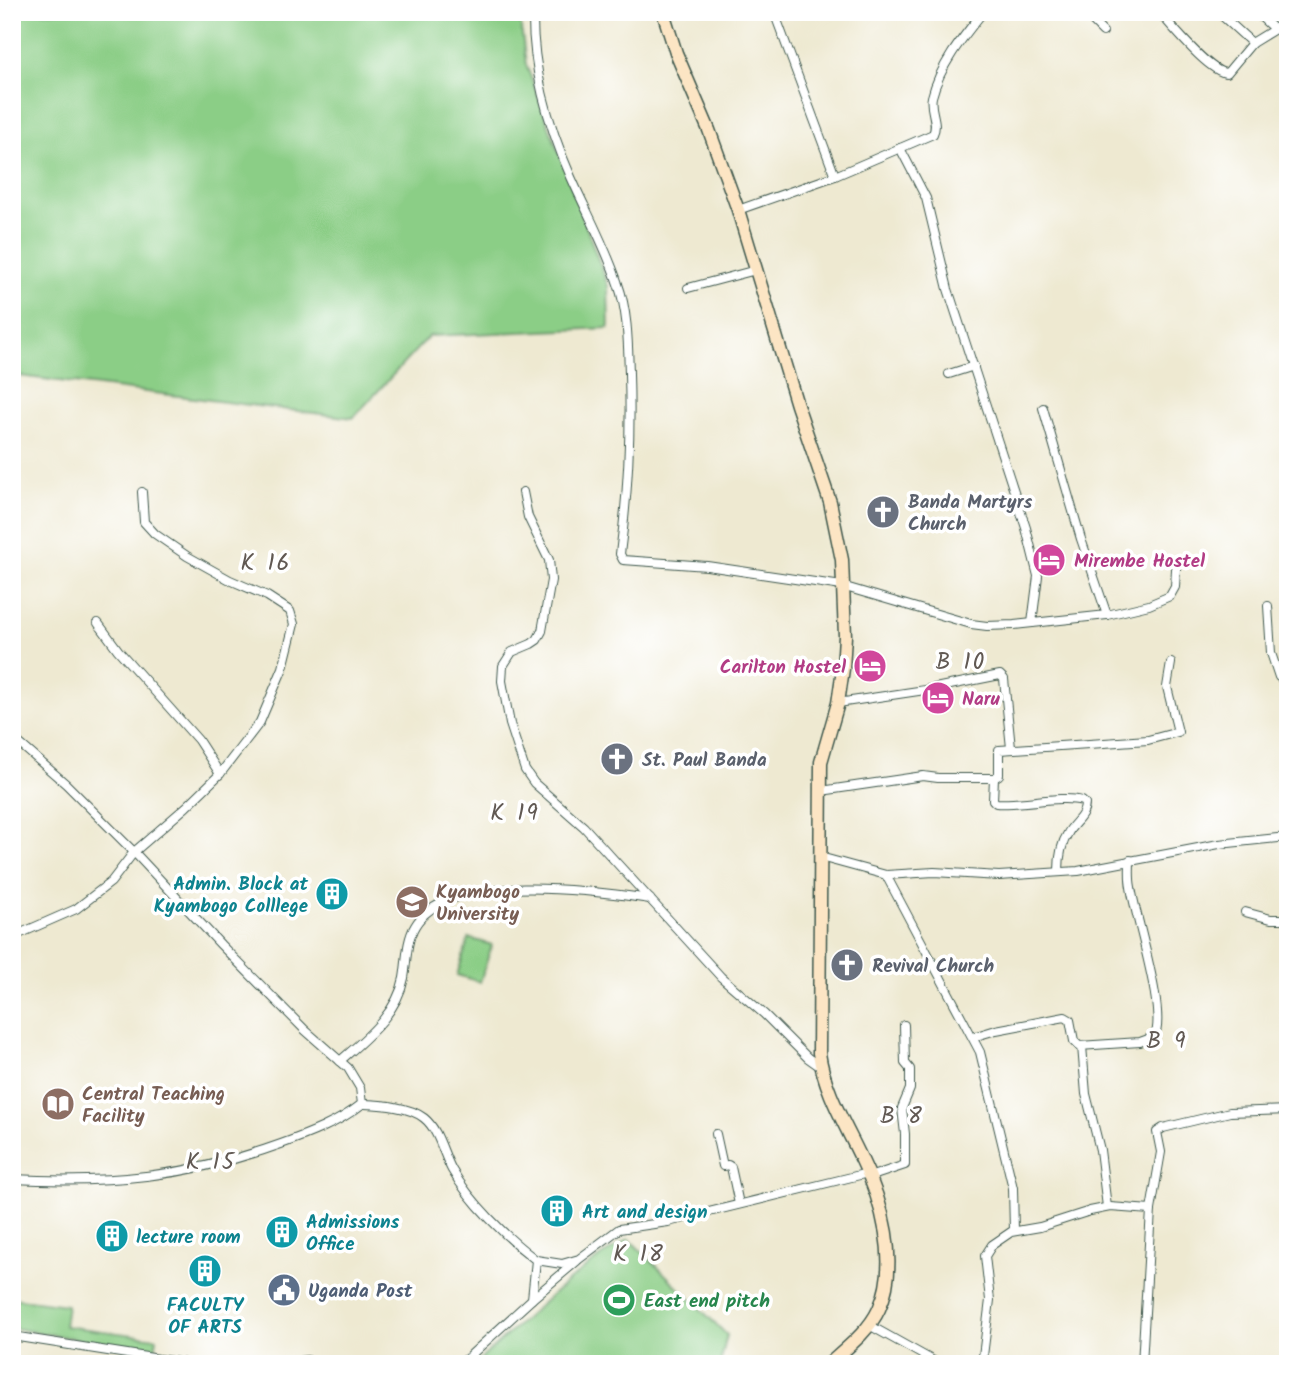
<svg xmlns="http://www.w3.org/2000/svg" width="1300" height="1376" font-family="Kalam,sans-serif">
  <rect width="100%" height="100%" fill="#fff"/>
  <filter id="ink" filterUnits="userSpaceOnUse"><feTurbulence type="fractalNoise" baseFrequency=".0143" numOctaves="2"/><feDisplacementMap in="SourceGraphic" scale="14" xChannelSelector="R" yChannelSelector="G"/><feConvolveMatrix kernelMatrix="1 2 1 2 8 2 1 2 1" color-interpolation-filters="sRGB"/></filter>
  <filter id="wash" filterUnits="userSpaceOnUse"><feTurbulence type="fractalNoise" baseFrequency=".00686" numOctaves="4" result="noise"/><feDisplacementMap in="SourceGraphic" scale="28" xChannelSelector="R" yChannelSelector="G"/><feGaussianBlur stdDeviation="1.57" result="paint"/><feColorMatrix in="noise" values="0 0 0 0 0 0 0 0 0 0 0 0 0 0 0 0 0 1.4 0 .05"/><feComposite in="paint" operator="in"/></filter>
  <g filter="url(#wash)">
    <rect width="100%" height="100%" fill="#eee9d1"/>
    <g fill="#8bce86" stroke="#55865d" stroke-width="2">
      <path d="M12,12H519L526,64L608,286L609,328L429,336L353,418L12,375Z"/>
      <path d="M469,938L492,945L480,982L457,975Z"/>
      <path d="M629,1239L727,1335L720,1364H475C525,1320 571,1272 629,1239Z"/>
      <path d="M12,1298L67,1305L64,1326L157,1338L155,1352L12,1328Z"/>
    </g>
  </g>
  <g filter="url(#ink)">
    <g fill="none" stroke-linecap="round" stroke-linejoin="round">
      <defs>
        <g id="street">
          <path d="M533,12C532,68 549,127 571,177C587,213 606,247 618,284C628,312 628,344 629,374C631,434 628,494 620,554L623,560L707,566L842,586L971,624L987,626L1014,625L1107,615L1149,605L1170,596L1175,587L1176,569"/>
          <path d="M774,12L835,176"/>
          <path d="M1083,12L1103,32"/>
          <path d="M1159,12C1172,26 1210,73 1227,73L1252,43L1288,21"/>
          <path d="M1218,12L1252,43"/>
          <path d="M1256,12L1274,29"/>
          <path d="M900,148L926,198L948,289L1026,528L1038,576L1032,623"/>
          <path d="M738,210L835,176L933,134C939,122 929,110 932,97C940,65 963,37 983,12"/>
          <path d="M688,288L756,270"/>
          <path d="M949,374L974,366"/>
          <path d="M1043,408L1081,539L1107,615"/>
          <path d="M523,492L528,517L549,560L551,580L542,631L537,640L531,644L512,652L503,666L502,681L510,724L525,770L534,783L584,827L721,977L764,1014L808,1058L822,1068"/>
          <path d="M1268,606L1271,653L1279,677L1288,680"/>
          <path d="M98,623L118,650L198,740L220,774"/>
          <path d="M838,703L925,690L1000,675L1004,679L1011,748"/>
          <path d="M12,737L66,784L134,852L221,945L305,1030L348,1068L360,1088L362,1104"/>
          <path d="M821,791L923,776L938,778H994"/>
          <path d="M820,857L886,875L934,872L999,876L1078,871L1219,844L1288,837"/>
          <path d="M1059,871C1059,858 1061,844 1068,833C1074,822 1085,817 1085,804L1082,801C1061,795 1022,805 996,803L993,800L994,778L999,775V750L1148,740L1178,732L1167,687L1171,663"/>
          <path d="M886,875L980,1052L1013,1188L1014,1231"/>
          <path d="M1245,912L1271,919H1288"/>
          <path d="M12,937L76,909L111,882L134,852L186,807L220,774L260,722L283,668L294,624L290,611L267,596L230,580L187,556L155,534L144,522L142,492"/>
          <path d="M973,1037L996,1030L1065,1017L1070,1020L1074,1041L1079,1046L1140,1042L1154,1037C1168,1016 1135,917 1131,887C1129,878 1130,869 1130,860"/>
          <path d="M1082,1046L1086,1094L1100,1150L1107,1207"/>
          <path d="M340,1061C366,1038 397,1014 404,978C407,961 406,941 415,926C447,870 596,891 650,899"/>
          <path d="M362,1104C381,1105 409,1106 424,1118C439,1130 443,1154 452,1170C470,1202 507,1238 536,1260L532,1299L461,1364"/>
          <path d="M716,1134L723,1166L728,1165L731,1167L739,1204"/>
          <path d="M869,1177L905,1165V1134L902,1108L910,1089V1069L905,1063L904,1025"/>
          <path d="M12,1179C108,1184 190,1177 281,1144C309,1134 338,1123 362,1104"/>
          <path d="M536,1260L562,1264L579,1259L619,1229L668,1222L868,1173"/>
          <path d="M532,1299L577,1261"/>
          <path d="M869,1325L939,1364"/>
          <path d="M12,1336L191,1364"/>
          <path d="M277,1364L307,1360L323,1364"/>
          <path d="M982,1364L990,1300L985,1256L992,1245L1011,1232L1040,1227L1090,1211L1110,1207L1151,1210"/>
          <path d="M1142,1364L1151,1210L1161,1152L1157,1132L1163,1128L1230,1112L1288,1110"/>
        </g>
        <path id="secondary" d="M663,12L676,53L709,130L738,210L797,405L830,502L842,560L845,636L843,669L838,703L821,762L819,1053C824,1090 845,1124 861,1158C882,1200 900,1263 879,1309C869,1331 847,1348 829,1364"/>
      </defs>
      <use href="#street" stroke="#3e574c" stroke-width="10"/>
      <use href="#secondary" stroke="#3e574c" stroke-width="15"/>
      <use href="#street" stroke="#fff" stroke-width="8"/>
      <use href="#secondary" stroke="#fce5c4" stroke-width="12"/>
    </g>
  </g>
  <defs>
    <symbol id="church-disc" viewBox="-11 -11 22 22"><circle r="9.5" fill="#6b7280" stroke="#fff"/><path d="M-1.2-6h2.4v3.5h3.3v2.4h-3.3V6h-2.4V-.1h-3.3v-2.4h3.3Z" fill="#fff"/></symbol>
    <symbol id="hotel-disc" viewBox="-11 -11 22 22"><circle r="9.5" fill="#d1479c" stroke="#fff"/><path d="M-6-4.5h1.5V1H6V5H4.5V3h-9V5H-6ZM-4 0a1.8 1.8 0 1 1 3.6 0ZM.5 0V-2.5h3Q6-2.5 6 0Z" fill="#fff"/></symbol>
    <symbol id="building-disc" viewBox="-11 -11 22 22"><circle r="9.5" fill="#0f9aa8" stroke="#fff"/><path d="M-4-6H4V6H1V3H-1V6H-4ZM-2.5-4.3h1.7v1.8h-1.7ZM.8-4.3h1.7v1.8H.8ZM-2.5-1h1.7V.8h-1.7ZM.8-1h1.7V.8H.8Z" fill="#fff"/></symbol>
    <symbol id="university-disc" viewBox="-11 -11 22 22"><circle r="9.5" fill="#8d6e63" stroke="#fff"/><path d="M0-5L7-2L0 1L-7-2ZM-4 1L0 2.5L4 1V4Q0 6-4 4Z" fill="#fff"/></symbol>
    <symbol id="library-disc" viewBox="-11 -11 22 22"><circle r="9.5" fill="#8d6e63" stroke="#fff"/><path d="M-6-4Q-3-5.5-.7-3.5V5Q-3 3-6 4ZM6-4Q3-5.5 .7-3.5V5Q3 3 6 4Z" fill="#fff"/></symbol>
    <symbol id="civic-disc" viewBox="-11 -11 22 22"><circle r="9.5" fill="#5c6f8a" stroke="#fff"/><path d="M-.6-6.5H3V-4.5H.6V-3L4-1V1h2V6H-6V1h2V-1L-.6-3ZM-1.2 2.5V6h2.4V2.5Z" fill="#fff"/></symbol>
    <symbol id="stadium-disc" viewBox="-11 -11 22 22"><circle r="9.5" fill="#2e9e5b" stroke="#fff"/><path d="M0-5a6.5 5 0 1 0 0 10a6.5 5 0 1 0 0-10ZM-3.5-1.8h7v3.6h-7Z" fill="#fff"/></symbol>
  </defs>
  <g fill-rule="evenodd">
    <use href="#church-disc" x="864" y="493" width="38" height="38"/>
    <use href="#hotel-disc" x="1030" y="541" width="38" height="38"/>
    <use href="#hotel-disc" x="851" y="647" width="38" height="38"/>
    <use href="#hotel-disc" x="919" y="679" width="38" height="38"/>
    <use href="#church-disc" x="598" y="740" width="38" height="38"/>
    <use href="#building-disc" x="313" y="875" width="38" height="38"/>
    <use href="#university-disc" x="393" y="883" width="38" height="38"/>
    <use href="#church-disc" x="828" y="946" width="38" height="38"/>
    <use href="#library-disc" x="39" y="1085" width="38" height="38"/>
    <use href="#building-disc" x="538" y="1192" width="38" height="38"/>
    <use href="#building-disc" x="263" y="1213" width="38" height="38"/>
    <use href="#building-disc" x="93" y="1217" width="38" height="38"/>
    <use href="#building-disc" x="186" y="1252" width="38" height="38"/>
    <use href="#civic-disc" x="265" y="1271" width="38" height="38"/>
    <use href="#stadium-disc" x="600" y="1281" width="38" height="38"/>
  </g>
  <g text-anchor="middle" stroke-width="7" stroke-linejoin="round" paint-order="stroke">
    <g font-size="19" font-weight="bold" fill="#5b616d" stroke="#fff" text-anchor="start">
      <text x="908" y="508">Banda Martyrs<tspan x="908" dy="22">Church</tspan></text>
      <text x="642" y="766">St. Paul Banda</text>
      <text x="872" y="972">Revival Church</text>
    </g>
    <g font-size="19" font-weight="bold" fill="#b23c85" stroke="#fff" text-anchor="start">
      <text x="1074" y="567">Mirembe Hostel</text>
      <text x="846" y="673" text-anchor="end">Carilton Hostel</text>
      <text x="962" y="705">Naru</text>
    </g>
    <g font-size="19" font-weight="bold" fill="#0d838f" stroke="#fff" text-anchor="start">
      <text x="308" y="890" text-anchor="end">Admin. Block at<tspan x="308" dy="22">Kyambogo Colllege</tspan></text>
      <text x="582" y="1218">Art and design</text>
      <text x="306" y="1228">Admissions<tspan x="306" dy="22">Office</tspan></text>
      <text x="136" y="1243">lecture room</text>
      <text x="205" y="1311" text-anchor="middle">FACULTY<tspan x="205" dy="22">OF ARTS</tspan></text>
    </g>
    <g font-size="19" font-weight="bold" fill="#785e54" stroke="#fff" text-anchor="start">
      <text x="436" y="898">Kyambogo<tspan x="436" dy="22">University</tspan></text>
      <text x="82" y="1100">Central Teaching<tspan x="82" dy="22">Facility</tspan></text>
    </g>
    <g font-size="19" font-weight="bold" fill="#4e5e75" stroke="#fff" text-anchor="start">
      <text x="308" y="1297">Uganda Post</text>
    </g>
    <g font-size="19" font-weight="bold" fill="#27864d" stroke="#fff" text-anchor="start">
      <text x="644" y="1307">East end pitch</text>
    </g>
    <g font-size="23" letter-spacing="2" fill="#615953" stroke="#fff">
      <text x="266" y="570">K 16</text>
      <text x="961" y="669">B 10</text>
      <text x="515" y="820">K 19</text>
      <text x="1167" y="1048">B 9</text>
      <text x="902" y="1123">B 8</text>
      <text x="211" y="1169">K 15</text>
      <text x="639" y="1261">K 18</text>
    </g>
  </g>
  <rect width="1300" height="1376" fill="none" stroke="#fff" stroke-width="42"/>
</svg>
